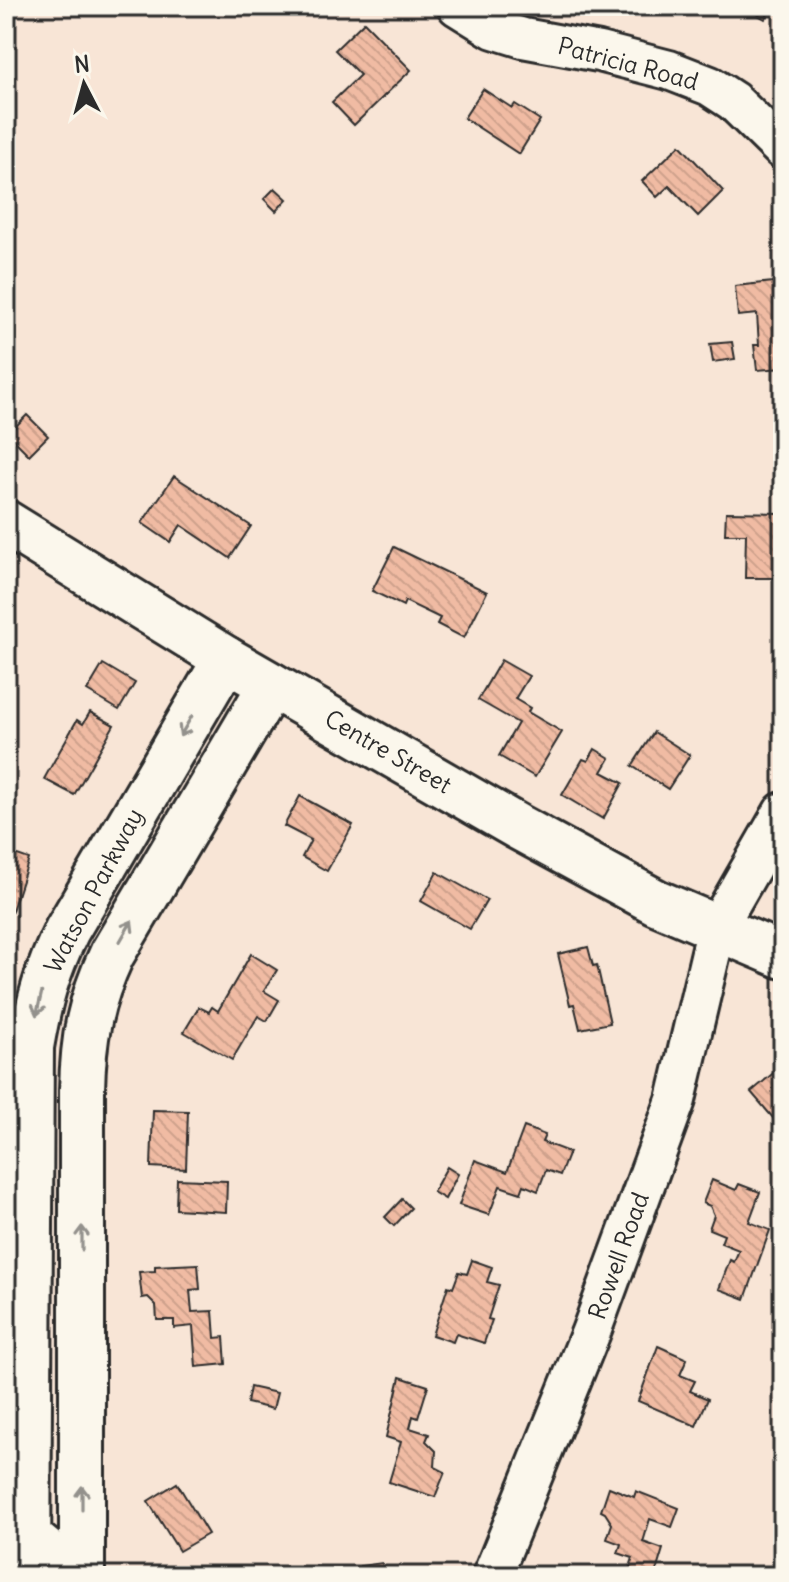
<svg xmlns="http://www.w3.org/2000/svg" width="789" height="1582" font-family="Delius,sans-serif">
  <defs>
    <pattern id="building-back-hatch" width="6" height="6" patternUnits="userSpaceOnUse" patternTransform="scale(2)"><rect width="6" height="6" fill="#f0bba3"/><path d="M-1 5l2 2M0 0l6 6M5-1l2 2" fill="none" stroke="#cea18c"/></pattern>
  </defs>
  <rect width="100%" height="100%" fill="#f8e5d6"/>
  <filter id="ink" filterUnits="userSpaceOnUse"><feTurbulence type="fractalNoise" baseFrequency=".0125" numOctaves="2"/><feDisplacementMap in="SourceGraphic" scale="16" xChannelSelector="R" yChannelSelector="G"/><feConvolveMatrix kernelMatrix="1 2 1 2 8 2 1 2 1" color-interpolation-filters="sRGB"/></filter>
  <g filter="url(#ink)">
    <g fill="url(#building-back-hatch)" stroke="#2b2b2b" stroke-width="2">
      <path d="M742,6H773L765,19Z"/>
      <path d="M364,22L411,70L354,125L332,102L360,75L335,50Z"/>
      <path d="M483,89L512,108L515,104L540,120L519,154L464,118Z"/>
      <path d="M680,145L723,191L698,216L669,186L657,197L642,181Z"/>
      <path d="M275,188L287,199L276,211L264,199Z"/>
      <path d="M783,281V368L757,370L754,345H759L757,314L738,316L735,286Z"/>
      <path d="M732,342L735,359L713,362L710,344Z"/>
      <path d="M27,415L48,436L29,455L8,434Z"/>
      <path d="M174,476L251,526L230,558L181,525L170,542L142,523Z"/>
      <path d="M726,512L783,513V578H745L746,534H725Z"/>
      <path d="M394,547L487,592L464,638L437,624L440,618L405,601L403,606L372,591Z"/>
      <path d="M501,660L529,676L515,699L530,708L528,712L562,732L535,777L499,756L518,723L478,700Z"/>
      <path d="M103,664L135,683L119,710L87,691Z"/>
      <path d="M90,712L114,725L74,795L44,779L77,720L83,724Z"/>
      <path d="M654,732L690,755L668,789L632,766Z"/>
      <path d="M595,749L610,758L602,772L623,783L603,819L562,795L583,759L588,761Z"/>
      <path d="M300,796L353,825L327,871L302,857L311,840L284,826Z"/>
      <path d="M6,851L29,859L6,929Z"/>
      <path d="M437,872L487,900L470,929L421,901Z"/>
      <path d="M588,947L593,966L597,965L610,1023L580,1029L574,1004L570,1005L558,954Z"/>
      <path d="M251,954L277,970L264,991L279,1000L267,1021L258,1016L232,1060L184,1032L199,1007L209,1012L212,1007L218,1011Z"/>
      <path d="M783,1065V1111L774,1119L751,1092Z"/>
      <path d="M153,1110L188,1111L186,1169L151,1167Z"/>
      <path d="M524,1127L545,1135L542,1142L569,1152L560,1175L546,1170L538,1191L524,1185L521,1193L500,1186L489,1215L459,1205L475,1160L507,1172Z"/>
      <path d="M447,1167L458,1174L445,1199L433,1192Z"/>
      <path d="M177,1179L227,1181L226,1212L176,1209Z"/>
      <path d="M712,1180L736,1190L739,1184L760,1192L749,1222L770,1230L745,1299L719,1289L730,1260L734,1262L739,1250L721,1243L724,1235L709,1229L714,1215L710,1206L703,1203Z"/>
      <path d="M402,1199L411,1208L394,1226L385,1217Z"/>
      <path d="M472,1260L492,1267L487,1282L499,1285L488,1319L492,1320L484,1343L456,1334L453,1342L432,1335L448,1286L453,1288L459,1272L467,1274Z"/>
      <path d="M198,1264L200,1289L190,1290L192,1312L213,1311L215,1338L224,1337L226,1364L196,1367L193,1326L174,1328V1320H157L156,1305L148,1297L142,1298L139,1272L155,1271V1266Z"/>
      <path d="M658,1346L687,1359L680,1375L695,1381L690,1391L708,1399L696,1426L638,1401Z"/>
      <path d="M400,1377L428,1386L418,1418L413,1416L410,1428L429,1434L426,1441L436,1451L435,1467L445,1472L435,1497L389,1482L401,1442L386,1437Z"/>
      <path d="M250,1387L277,1393L273,1409L247,1403Z"/>
      <path d="M177,1483L208,1534L179,1551L148,1501Z"/>
      <path d="M609,1487L634,1497L636,1491L679,1508L672,1527L650,1519L643,1542L663,1549L655,1575L659,1576H627L633,1558L618,1553L621,1544L607,1539L612,1524L605,1513L601,1511Z"/>
      <path d="M382,1563L385,1576H362L360,1566Z"/>
    </g>
    <g fill="none" stroke-linecap="round" stroke-linejoin="round">
      <defs>
        <g id="minor">
          <path d="M457,6L494,29L523,38L599,52L669,70L710,86L733,101L783,150"/>
          <path d="M6,1514L80,1576"/>
          <path d="M492,1576L591,1332L676,1100L717,927L783,812"/>
        </g>
        <g id="major">
          <path d="M6,523L226,659L518,827L656,902L783,956"/>
          <path d="M28,1576L31,1047C39,1001 46,973 67,930L226,659"/>
          <path d="M82,1576V1090C83,1038 90,1001 112,954L271,685"/>
        </g>
      </defs>
      <use href="#minor" stroke="#2b2b2b" stroke-width="44"/>
      <use href="#major" stroke="#2b2b2b" stroke-width="50"/>
      <use href="#minor" stroke="#fbf7ec" stroke-width="38"/>
      <use href="#major" stroke="#fbf7ec" stroke-width="44"/>
    </g>
    <defs><path id="oneway-shaft" d="M-6 0H5M1.5-3L5.5 0L1.5 3" fill="none" stroke-width="1.6" stroke-linecap="round" stroke-linejoin="round" transform="scale(2)"/></defs>
    <g stroke="#93918c">
      <use href="#oneway-shaft" transform="translate(186 726) rotate(120)"/>
      <use href="#oneway-shaft" transform="translate(126 931) rotate(-60)"/>
      <use href="#oneway-shaft" transform="translate(39 1004) rotate(103)"/>
      <use href="#oneway-shaft" transform="translate(82 1238) rotate(-90)"/>
      <use href="#oneway-shaft" transform="translate(82 1498) rotate(-90)"/>
    </g>
  </g>
  <g text-anchor="middle" stroke-width="8" stroke-linejoin="round" paint-order="stroke">
    <g font-size="24" fill="#2b2b2b" stroke="#fbf7ec">
      <text transform="translate(628 64) rotate(15)" y="8">Patricia Road</text>
      <text transform="translate(388 752) rotate(30)" y="8">Centre Street</text>
      <text transform="translate(94 891) rotate(-62)" y="8">Watson Parkway</text>
      <text transform="translate(619 1256) rotate(-70)" y="8">Rowell Road</text>
    </g>
  </g>
  <rect width="789" height="1582" fill="none" stroke="#fbf7ec" stroke-width="32"/>
  <rect x="16" y="16" width="757" height="1550" fill="none" stroke="#2b2b2b" stroke-width="3" filter="url(#ink)"/>
  <g transform="translate(84 84) rotate(354)" stroke="#fbf7ec" stroke-width="6" paint-order="stroke">
  <path d="M0-6L14 30L0 20L-14 30Z" fill="#2b2b2b"/>
  <text y="-12" font-size="22" font-weight="bold" text-anchor="middle" fill="#2b2b2b">N</text>
  </g>
</svg>
